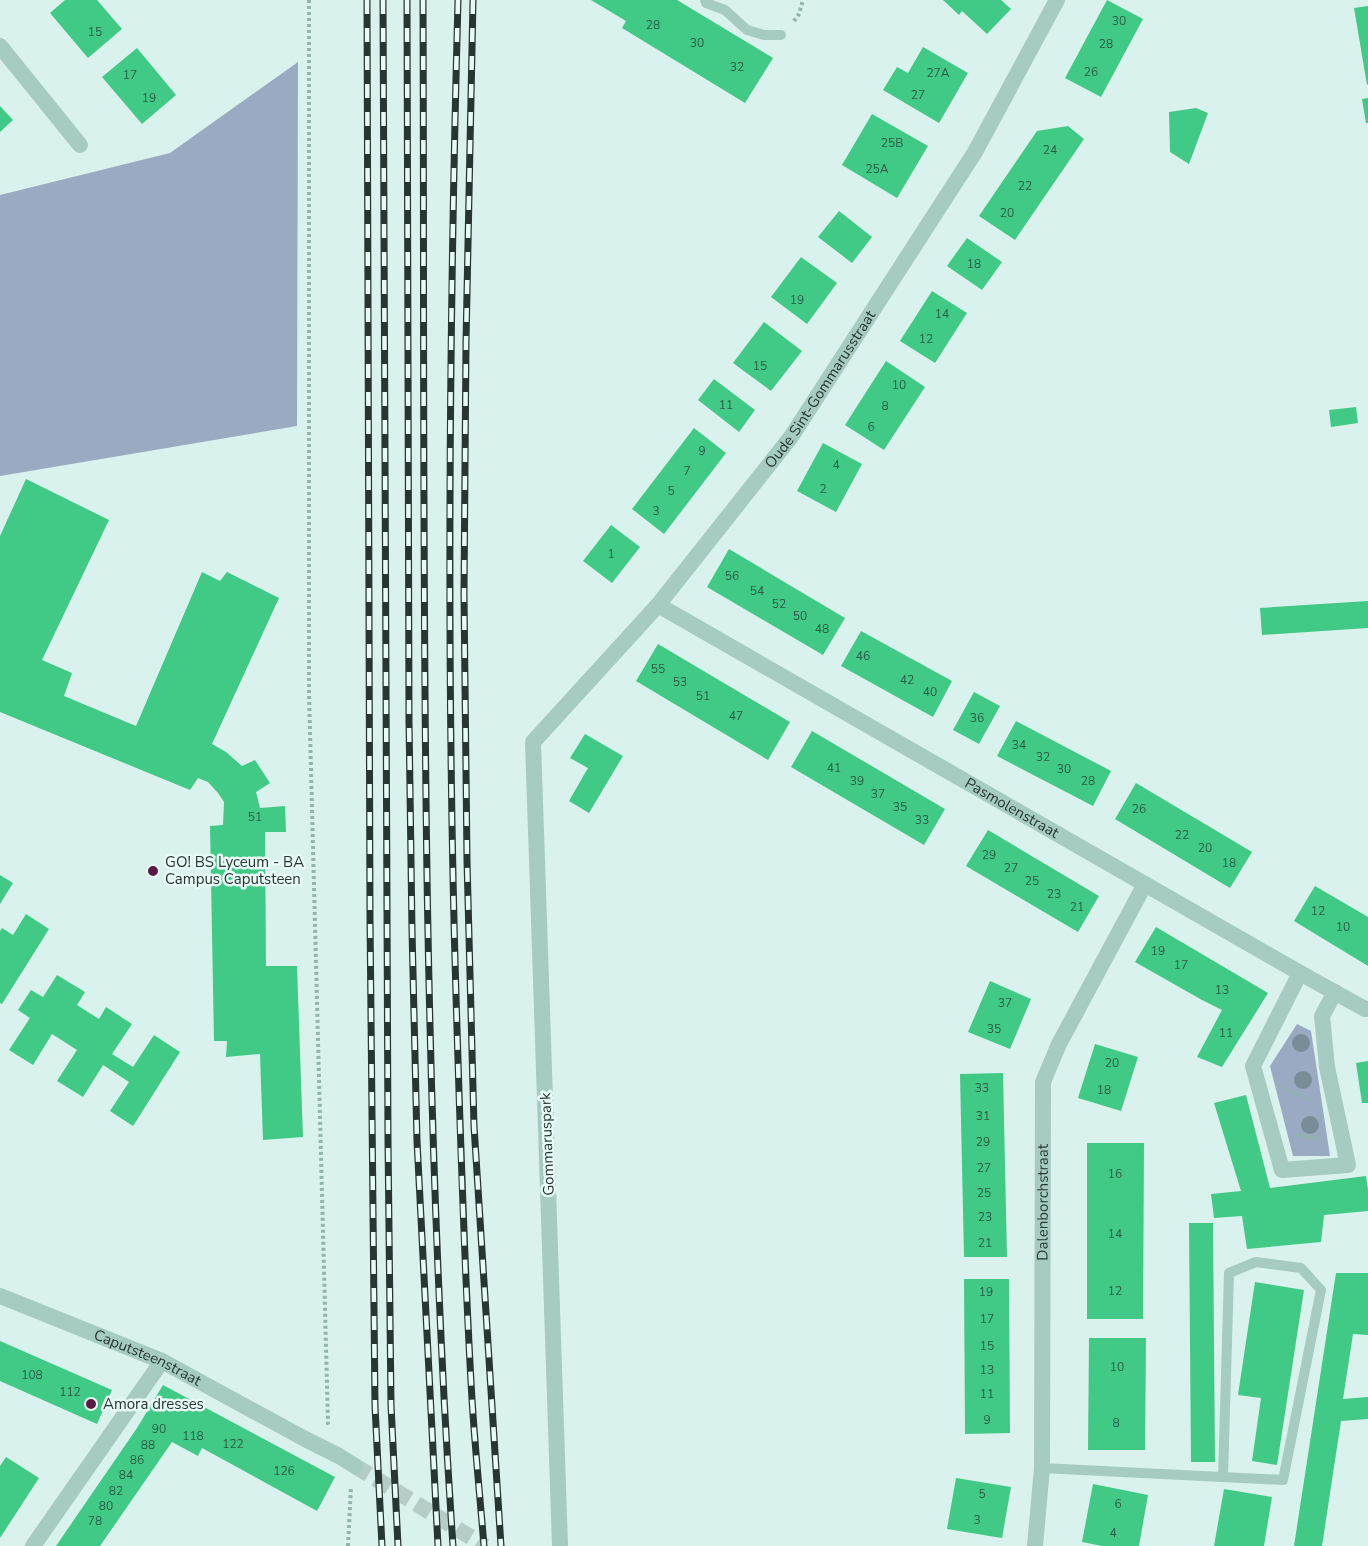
<svg xmlns="http://www.w3.org/2000/svg" width="1368" height="1546" font-family="'Nunito Sans',sans-serif">
  <rect width="100%" height="100%" fill="#daf2ed"/>
  <g fill="#9aaac2">
    <path d="M298,62L297,426L0,476V195L170,153Z"/>
    <path d="M1297,1024L1311,1031L1330,1156H1293L1270,1066Z"/>
  </g>
  <g fill="#41c986">
    <path d="M65,0H97L122,29L88,58L50,13Z"/>
    <path d="M591,0H677L773,58L745,103L622,28L626,21Z"/>
    <path d="M943,0H1001L1011,9L987,34L962,11L959,15Z"/>
    <path d="M1107,0L1143,19L1101,97L1065,78Z"/>
    <path d="M1368,6V84L1367,85L1354,8Z"/>
    <path d="M923,47L968,73L939,123L883,90L897,67L908,73Z"/>
    <path d="M137,48L176,95L142,124L102,77Z"/>
    <path d="M1368,98V123H1366L1362,99Z"/>
    <path d="M0,106L13,120L0,132Z"/>
    <path d="M1196,108L1208,113L1189,164L1170,152L1169,112Z"/>
    <path d="M872,114L928,146L897,198L842,165Z"/>
    <path d="M1068,126L1084,139L1015,240L979,216L1037,131Z"/>
    <path d="M839,211L872,237L852,263L818,237Z"/>
    <path d="M967,238L1002,262L982,290L947,266Z"/>
    <path d="M801,257L837,283L807,324L771,297Z"/>
    <path d="M932,291L967,313L935,363L900,341Z"/>
    <path d="M764,322L802,351L771,391L733,363Z"/>
    <path d="M886,361L925,387L884,450L845,425Z"/>
    <path d="M714,379L755,410L739,432L698,400Z"/>
    <path d="M1356,407L1358,423L1331,427L1329,410Z"/>
    <path d="M694,428L726,453L664,534L632,509Z"/>
    <path d="M823,443L862,464L836,512L797,491Z"/>
    <path d="M26,479L109,520L42,660L72,673L64,696L136,726L202,572L220,581L227,572L279,598L212,744L226,752L242,766L255,760L270,783L256,792L260,808L285,806L286,832H265L266,966H297L303,1137L263,1140L260,1054L226,1057L227,1041H214L210,826L223,825L224,802L218,793L208,782L198,778L190,790L0,712V536Z"/>
    <path d="M611,525L640,547L612,583L583,561Z"/>
    <path d="M729,549L845,618L823,655L707,587Z"/>
    <path d="M1368,601V628L1262,635L1260,608Z"/>
    <path d="M861,631L952,681L933,717L841,666Z"/>
    <path d="M658,644L790,722L768,760L636,681Z"/>
    <path d="M974,692L1000,706L979,744L953,730Z"/>
    <path d="M1016,721L1111,771L1093,806L997,756Z"/>
    <path d="M812,731L945,809L924,845L791,767Z"/>
    <path d="M585,734L623,756L589,813L569,801L588,768L570,758Z"/>
    <path d="M1136,783L1252,852L1230,888L1115,819Z"/>
    <path d="M988,830L1099,896L1078,932L966,866Z"/>
    <path d="M0,875L13,883L0,904Z"/>
    <path d="M1315,886L1368,917V966L1294,921Z"/>
    <path d="M26,914L49,929L2,1004L0,1003V931L2,928L13,935Z"/>
    <path d="M1156,927L1268,993L1222,1067L1197,1057L1222,1010L1202,1000L1135,962Z"/>
    <path d="M57,975L85,992L77,1005L99,1019L106,1007L132,1024L112,1054L133,1067L154,1035L180,1052L133,1126L110,1111L129,1082L103,1065L83,1097L57,1081L77,1050L52,1034L33,1065L9,1050L30,1018L18,1010L31,990L43,997Z"/>
    <path d="M990,981L1031,999L1010,1049L968,1032Z"/>
    <path d="M1095,1044L1138,1057L1121,1111L1078,1098Z"/>
    <path d="M1368,1061V1103H1362L1356,1063Z"/>
    <path d="M1003,1073L1007,1257H964L960,1074Z"/>
    <path d="M1246,1095L1270,1188L1366,1176L1368,1190V1211L1324,1215L1321,1242L1247,1249L1242,1216L1214,1218L1211,1194L1241,1191L1214,1103Z"/>
    <path d="M1087,1143H1144L1143,1319H1087Z"/>
    <path d="M1189,1223H1213L1215,1462H1191Z"/>
    <path d="M1336,1273H1368V1335L1353,1334L1343,1399L1368,1397V1419L1341,1421L1322,1546H1294Z"/>
    <path d="M964,1279H1009L1010,1433L965,1434Z"/>
    <path d="M1255,1282L1304,1290L1277,1465L1252,1461L1261,1398L1238,1395Z"/>
    <path d="M1089,1338H1146L1145,1450H1088Z"/>
    <path d="M0,1341L112,1390L97,1424L0,1381Z"/>
    <path d="M163,1385L335,1477L317,1511L202,1448L198,1456L172,1442L100,1546H56L137,1428Z"/>
    <path d="M6,1457L39,1478L0,1538V1466Z"/>
    <path d="M956,1478L1011,1487L1002,1538L947,1529Z"/>
    <path d="M1093,1484L1148,1495L1139,1546H1102L1082,1542Z"/>
    <path d="M1224,1489L1272,1497L1264,1546H1214Z"/>
  </g>
  <g fill="none" stroke-linecap="round" stroke-linejoin="round">
    <path stroke="#b6ccc7" stroke-width="16" stroke-dasharray="16 8" stroke-linecap="butt" d="M355,1466L485,1546"/>
    <g stroke="#90b6ab" stroke-width="4" stroke-dasharray="3 3" stroke-linecap="butt">
      <path d="M309,0V693L328,1424L329,1427"/>
      <path d="M794,21L799,14L803,0"/>
      <path d="M1283,1088L1311,1101"/>
      <path d="M1296,1135L1321,1139"/>
      <path d="M348,1546L351,1487"/>
    </g>
    <g stroke="#a6cbc0" stroke-width="10">
      <path d="M705,0L706,3L725,10L747,30L764,35H781"/>
      <path d="M1042,1468L1283,1480L1321,1290L1301,1268L1256,1262L1229,1273L1223,1477"/>
    </g>
    <g stroke="#a6cbc0" stroke-width="16">
      <path d="M0,46L80,145"/>
      <path id="s1" d="M658,605L1300,973L1365,1009H1368"/>
      <path d="M1300,973L1253,1066L1282,1170L1348,1165L1327,1067L1322,1016L1335,992"/>
      <path id="s2" d="M0,1296L162,1361L305,1439L339,1456L355,1466"/>
      <path d="M33,1546L162,1361"/>
      <path id="s3" d="M560,1546L533,742L658,605L791,437L975,152L1057,0"/>
      <path id="s4" d="M1035,1546L1042,1468L1043,1082L1059,1044L1145,884"/>
    </g>
    <defs>
      <g id="rail">
        <path d="M367,0L370,918L375,1406L382,1546"/>
        <path d="M383,0L388,1141L391,1405L398,1546"/>
        <path d="M407,0L409,720L412,930L417,1141L438,1546"/>
        <path d="M423,0C425,515 418,1032 453,1546"/>
        <path d="M458,0C449,332 446,663 456,995C460,1130 464,1264 472,1399C475,1448 480,1497 484,1546"/>
        <path d="M473,0L466,342L464,594L467,861L474,1126L501,1546"/>
      </g>
    </defs>
    <use href="#rail" stroke="#273630" stroke-width="7"/>
    <use href="#rail" stroke="#e7faf6" stroke-width="4.5" stroke-dasharray="14" stroke-linecap="butt"/>
  </g>
  <g fill="#798d99">
    <circle cx="1301" cy="1043" r="9"/>
    <circle cx="1303" cy="1080" r="9"/>
    <circle cx="1310" cy="1125" r="9"/>
  </g>
  <g fill="#591b45" stroke="#e7faf6" stroke-width="2">
    <circle cx="153" cy="871" r="6"/>
    <circle cx="91" cy="1404" r="6"/>
  </g>
  <g text-anchor="middle" stroke-width="5" stroke-linejoin="round" paint-order="stroke">
    <g font-size="12" fill="#2e5b46">
      <text x="1119" y="25">30</text>
      <text x="653" y="29">28</text>
      <text x="95" y="36">15</text>
      <text x="697" y="47">30</text>
      <text x="1106" y="48">28</text>
      <text x="737" y="71">32</text>
      <text x="1091" y="76">26</text>
      <text x="938" y="77">27A</text>
      <text x="130" y="79">17</text>
      <text x="918" y="99">27</text>
      <text x="149" y="102">19</text>
      <text x="892" y="147">25B</text>
      <text x="1050" y="154">24</text>
      <text x="877" y="173">25A</text>
      <text x="1025" y="190">22</text>
      <text x="1007" y="217">20</text>
      <text x="974" y="268">18</text>
      <text x="797" y="304">19</text>
      <text x="942" y="318">14</text>
      <text x="926" y="343">12</text>
      <text x="760" y="370">15</text>
      <text x="899" y="389">10</text>
      <text x="726" y="409">11</text>
      <text x="885" y="410">8</text>
      <text x="871" y="431">6</text>
      <text x="702" y="455">9</text>
      <text x="836" y="469">4</text>
      <text x="687" y="475">7</text>
      <text x="823" y="493">2</text>
      <text x="671" y="495">5</text>
      <text x="656" y="515">3</text>
      <text x="611" y="558">1</text>
      <text x="732" y="580">56</text>
      <text x="757" y="595">54</text>
      <text x="779" y="608">52</text>
      <text x="800" y="620">50</text>
      <text x="822" y="633">48</text>
      <text x="863" y="660">46</text>
      <text x="658" y="673">55</text>
      <text x="907" y="684">42</text>
      <text x="680" y="686">53</text>
      <text x="930" y="696">40</text>
      <text x="703" y="700">51</text>
      <text x="736" y="720">47</text>
      <text x="977" y="722">36</text>
      <text x="1019" y="749">34</text>
      <text x="1043" y="761">32</text>
      <text x="834" y="772">41</text>
      <text x="1064" y="773">30</text>
      <text x="857" y="785">39</text>
      <text x="1088" y="785">28</text>
      <text x="878" y="798">37</text>
      <text x="900" y="811">35</text>
      <text x="1139" y="813">26</text>
      <text x="255" y="821">51</text>
      <text x="922" y="824">33</text>
      <text x="1182" y="839">22</text>
      <text x="1205" y="852">20</text>
      <text x="989" y="859">29</text>
      <text x="1229" y="867">18</text>
      <text x="1011" y="872">27</text>
      <text x="1032" y="885">25</text>
      <text x="1054" y="898">23</text>
      <text x="1077" y="911">21</text>
      <text x="1318" y="915">12</text>
      <text x="1343" y="931">10</text>
      <text x="1158" y="955">19</text>
      <text x="1181" y="969">17</text>
      <text x="1222" y="994">13</text>
      <text x="1005" y="1007">37</text>
      <text x="994" y="1033">35</text>
      <text x="1226" y="1037">11</text>
      <text x="1112" y="1067">20</text>
      <text x="982" y="1092">33</text>
      <text x="1104" y="1094">18</text>
      <text x="983" y="1120">31</text>
      <text x="983" y="1146">29</text>
      <text x="984" y="1172">27</text>
      <text x="1115" y="1178">16</text>
      <text x="984" y="1197">25</text>
      <text x="985" y="1221">23</text>
      <text x="1115" y="1238">14</text>
      <text x="985" y="1247">21</text>
      <text x="1115" y="1295">12</text>
      <text x="986" y="1296">19</text>
      <text x="987" y="1323">17</text>
      <text x="987" y="1350">15</text>
      <text x="1117" y="1371">10</text>
      <text x="987" y="1374">13</text>
      <text x="32" y="1379">108</text>
      <text x="70" y="1396">112</text>
      <text x="987" y="1398">11</text>
      <text x="987" y="1424">9</text>
      <text x="1116" y="1427">8</text>
      <text x="159" y="1433">90</text>
      <text x="193" y="1440">118</text>
      <text x="233" y="1448">122</text>
      <text x="148" y="1449">88</text>
      <text x="137" y="1464">86</text>
      <text x="284" y="1475">126</text>
      <text x="126" y="1479">84</text>
      <text x="116" y="1495">82</text>
      <text x="982" y="1498">5</text>
      <text x="1118" y="1508">6</text>
      <text x="106" y="1510">80</text>
      <text x="977" y="1524">3</text>
      <text x="95" y="1525">78</text>
      <text x="1113" y="1537">4</text>
    </g>
    <g font-size="15" fill="#273630" stroke="#e7faf6">
      <text dy="5" stroke="none"><textPath href="#s3" startOffset="1260">Oude Sint-Gommarusstraat</textPath></text>
      <text dy="5" stroke="none"><textPath href="#s1" startOffset="408">Pasmolenstraat</textPath></text>
      <text transform="translate(547 1144) rotate(-92)" y="5">Gommaruspark</text>
      <text dy="5" stroke="none"><textPath href="#s4" startOffset="344">Dalenborchstraat</textPath></text>
      <text dy="5" stroke="none"><textPath href="#s2" startOffset="160">Caputsteenstraat</textPath></text>
    </g>
    <g font-size="15" fill="#273630" stroke="#e7faf6" text-anchor="start">
      <text x="165" y="867">GO! BS Lyceum - BA<tspan x="165" dy="17">Campus Caputsteen</tspan></text>
      <text x="103" y="1409">Amora dresses</text>
    </g>
  </g>
</svg>
